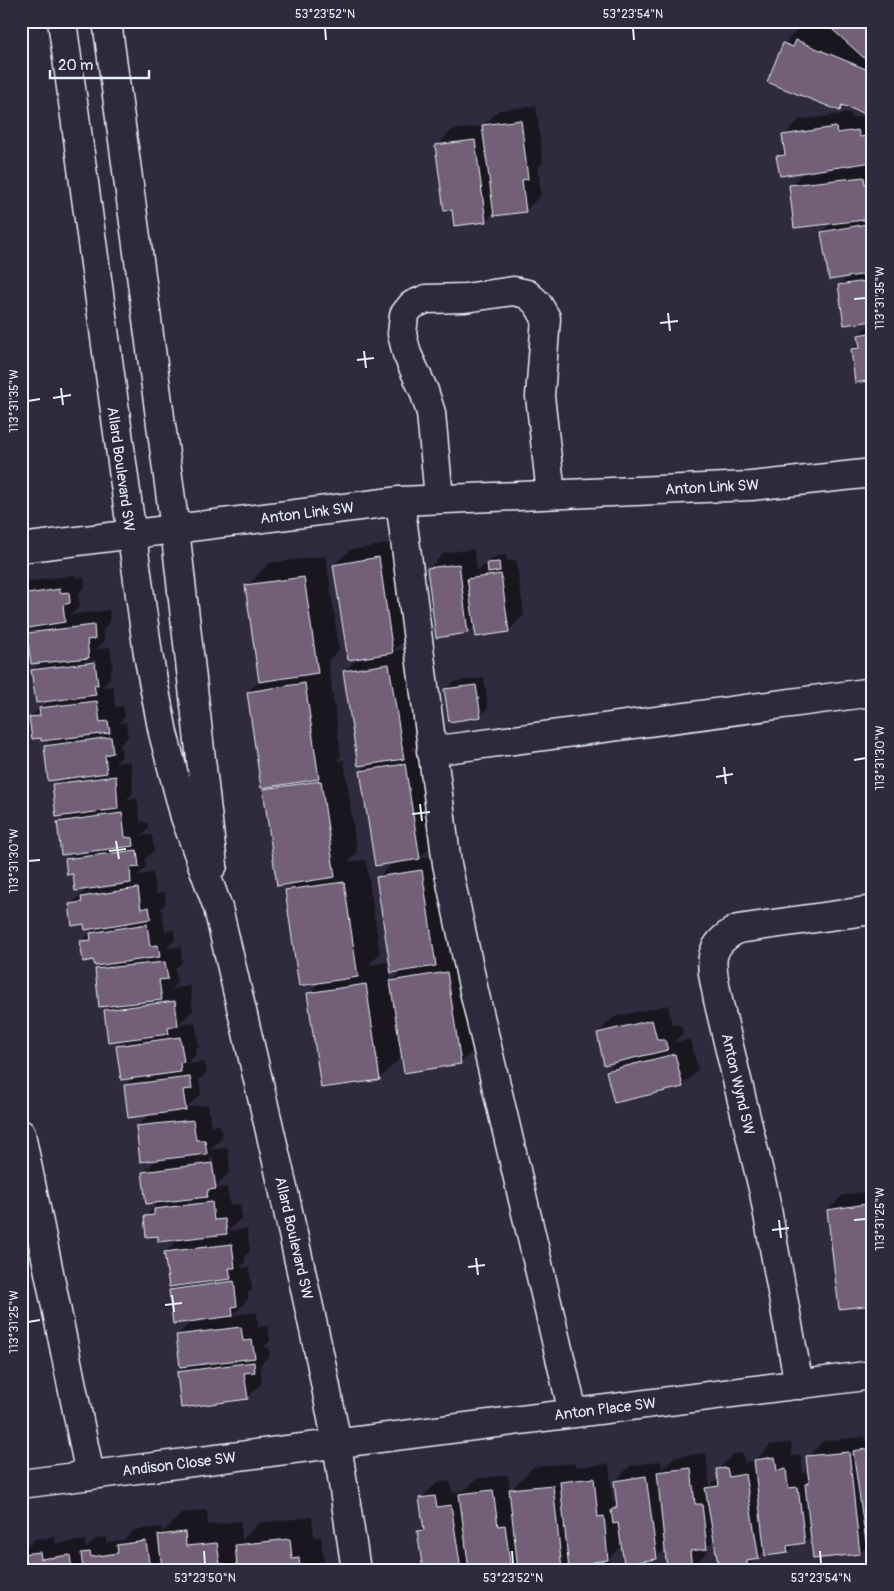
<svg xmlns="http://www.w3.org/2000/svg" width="894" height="1591" font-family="Pangolin,sans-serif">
  <rect width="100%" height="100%" fill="#2f2a3d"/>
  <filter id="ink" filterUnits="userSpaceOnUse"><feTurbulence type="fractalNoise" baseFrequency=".02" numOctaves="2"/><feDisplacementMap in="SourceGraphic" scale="10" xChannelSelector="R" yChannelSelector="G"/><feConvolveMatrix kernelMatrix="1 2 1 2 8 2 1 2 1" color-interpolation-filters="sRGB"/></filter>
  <g filter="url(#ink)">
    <g fill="#0007" fill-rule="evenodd">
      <path d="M806,21L813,24L816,21H873V319L840,285L850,275L822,232L832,222L790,186L805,171L778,156L786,149L784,136L799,120L851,113L852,118L872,115L845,104L839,110L784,44Z"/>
      <path d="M536,106L543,162L538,168L541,195L525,211L494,212L486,221L453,208L437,146L452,130L483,126L499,110Z"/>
      <path d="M873,321V379L852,350L860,342L859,335Z"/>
      <path d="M394,543L408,636L394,651L404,649L418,743L410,751L420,749L435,843L419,858L437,856L451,949L446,954L469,951L483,1041L460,1063L403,1055L379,1079L309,993L320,982L287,890L295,882L264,790L269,785L248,692L260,680L247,586L269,563L326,556L339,649L328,661L341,756L336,761L344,760L357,853L348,862L366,860L380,954L368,965L388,962L391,982L404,969L378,878L393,862L361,771L370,763L345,671L359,657L334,565L350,550Z"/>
      <path d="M474,549L477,571L496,556L506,555L507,561L516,560L524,615L508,631L475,625L468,632L437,636L428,569L444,553Z"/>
      <path d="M75,575V578L84,577L85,587L78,594L80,606L70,615L109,610L110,622L103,630L104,641L96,649L110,647L113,668L110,671V678L102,687L113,686L115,707L123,706L125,717L118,723L126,722L128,737L120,745L122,756L115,763L131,761L133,793L126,800L137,798L140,821L148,823V829L141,836L152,835L154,850L145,859L146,867L137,875L153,873L156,894L165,892L166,903L159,910L162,909L165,931L174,930L175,940L167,948L181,947L182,962L175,969L177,983L171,989L190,986L193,1010L178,1025L195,1022L199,1046L195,1050L196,1055L186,1064L205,1062L207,1072L199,1080L201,1094L187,1107L208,1105L211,1126L220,1125L222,1138L209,1150L228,1148L230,1172L214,1188L227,1187L230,1205L240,1204L242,1217L228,1231L247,1229L250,1251L245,1256V1262L240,1268L249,1267L252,1290L248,1293V1299L233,1315L257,1312L258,1327L268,1326L270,1341L263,1348L269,1347L270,1355L260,1365L262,1383L247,1398L178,1372L185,1365L178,1335L193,1320L170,1290L176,1284L165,1253L180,1238L159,1235L145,1217L160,1201L144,1172L157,1159L137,1127L150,1113L125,1085L134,1077L117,1046L125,1038L106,1010L111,1004L96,970L102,964L94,959L82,941L96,927L85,922L70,905L88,888L66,860L73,852L58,822L66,815L53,784L59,778L45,746L52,739L30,718L48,700L32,671L41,662L28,634L37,625L21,627V586L25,582ZM210,1157H213L216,1183H214Z"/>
      <path d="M484,678L488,708L481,715L450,720L446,690L453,682Z"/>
      <path d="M668,1005L672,1025H681L683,1033L673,1043L690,1039L698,1070L682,1086L607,1071L618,1060L598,1033L614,1017Z"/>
      <path d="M873,1191V1304L828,1210L843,1195Z"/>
      <path d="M873,1435V1540L860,1553L814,1558L812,1535L804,1542L797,1543L788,1552L766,1550L747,1567L715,1539L706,1548L707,1552L691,1567L666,1548L656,1558L623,1544L609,1558L610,1562L602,1570H519V1565L514,1570H424L419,1531L425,1525L421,1499L436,1483L450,1481L452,1493L465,1490L476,1479L508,1475L510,1491L533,1467L575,1463V1467L609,1464L613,1502H618L615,1481L630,1466L661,1461L662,1469L674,1457L706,1453L710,1486L719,1477L718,1470L733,1454L743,1453L744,1462L755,1461L770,1445L791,1443L792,1456L801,1455L803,1473L809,1472L808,1457L823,1441L864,1437L865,1441Z"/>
      <path d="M207,1510L208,1525L240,1521L242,1540L259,1523L312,1517L314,1537H321L325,1570H21V1553L35,1539L55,1537L56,1544L85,1540L86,1549L97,1538L106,1537V1542L124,1540L134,1530L161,1527L162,1533L182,1513Z"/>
    </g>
    <g fill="#736078" stroke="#e8f1f8">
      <path d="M823,21H873V66Z"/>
      <path d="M796,40L873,72V117L842,105L840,111L767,82L783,43L793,47Z"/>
      <path d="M521,120L528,179L522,180L526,212L494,216L482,125Z"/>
      <path d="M836,127L837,133L858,130L860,137L872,135L873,162L780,176L776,156L785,155L782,135Z"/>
      <path d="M475,140L486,222L454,226L452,210L444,211L435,145Z"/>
      <path d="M864,177L865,184L873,183V219L794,228L789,185Z"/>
      <path d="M873,223V273L829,280L821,232Z"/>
      <path d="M873,280V321L844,325L838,285Z"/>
      <path d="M873,332V380L855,383L851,349L860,348L858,335Z"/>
      <path d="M379,557L393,653L348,660L333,565Z"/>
      <path d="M499,562L500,571L488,573L487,563Z"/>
      <path d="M459,564L468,633L436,638L427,568Z"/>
      <path d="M501,574L509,632L476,637L467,579Z"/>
      <path d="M304,577L318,673L259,682L245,585Z"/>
      <path d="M60,589V593L69,592L70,603L63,605L65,622L21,629V595Z"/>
      <path d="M94,625L95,639L87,640L89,658L31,664L27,633Z"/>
      <path d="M95,662L98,685H94L96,695L36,703L31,670Z"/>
      <path d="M389,664L404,759L358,766L343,671Z"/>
      <path d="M305,683L319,779L261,788L247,692Z"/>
      <path d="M476,685L481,717L449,722L444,689Z"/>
      <path d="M97,701L100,722L108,721L110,733L41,741V738L32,739L29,717L40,716L39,708Z"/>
      <path d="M111,737L113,753L105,755L107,773L48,781L44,746Z"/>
      <path d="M405,764L420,859L375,866L360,771Z"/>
      <path d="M116,776L118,809L56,817L52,784Z"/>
      <path d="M321,781L335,877L277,886L263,789Z"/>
      <path d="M122,813L125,837L133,838L134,846L61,855L57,822Z"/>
      <path d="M137,850L139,867L130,868L131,883L75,891L73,874L67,875L65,859Z"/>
      <path d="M422,870L436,966L391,973L376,877Z"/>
      <path d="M344,882L358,977L299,986L285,890Z"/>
      <path d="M138,888L141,909L149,907L151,919L85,930L84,924L72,926L69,904L82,902L81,897Z"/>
      <path d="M147,924L150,946L158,945L160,957L95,966L93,960L83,962L80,941L91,940L90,933Z"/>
      <path d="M165,962L168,979L159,980L162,1000L99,1007L95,969Z"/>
      <path d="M447,972L461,1064L404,1073L390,981Z"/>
      <path d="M366,984L380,1080L321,1088L307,993Z"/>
      <path d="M175,1001L178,1026L168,1028L169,1034L108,1042L104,1010Z"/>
      <path d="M652,1020L657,1040H665L668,1050L604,1065L597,1033Z"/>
      <path d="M180,1037L184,1062L180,1063L181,1072L121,1080L116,1046Z"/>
      <path d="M675,1054L683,1087L614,1103L606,1071Z"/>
      <path d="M190,1077L192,1089L183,1090L186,1110L128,1118L124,1085Z"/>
      <path d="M193,1120L196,1140H205L207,1154L140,1162L136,1126Z"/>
      <path d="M212,1163L216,1189L208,1190L207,1197L146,1204L142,1172Z"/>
      <path d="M212,1202L214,1220L225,1219L227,1234L158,1242V1236L146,1237L144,1216L154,1215V1209Z"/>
      <path d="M866,1204L873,1258V1305L839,1309L827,1210Z"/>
      <path d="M232,1244L235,1268H229L231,1279L169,1287L164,1252Z"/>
      <path d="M234,1281L237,1306L232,1307L233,1316L173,1324L169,1290Z"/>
      <path d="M241,1327L243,1341L252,1340L255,1358L180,1367L176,1335Z"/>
      <path d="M254,1362L255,1372L244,1373L248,1399L181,1408L177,1372Z"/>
      <path d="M872,1448L873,1541L866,1542L853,1451Z"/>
      <path d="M849,1452L860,1554L813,1559L805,1484L809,1483L806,1456Z"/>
      <path d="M775,1457L777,1471L786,1469L788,1488L798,1487L805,1543L787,1546L788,1553L765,1556L754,1460Z"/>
      <path d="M691,1468L695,1504H702L707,1549L690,1551L692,1568L667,1570L657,1472Z"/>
      <path d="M727,1468L729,1477L745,1474L759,1559L747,1561V1568L736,1570H719L705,1488L719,1486L716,1469Z"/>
      <path d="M646,1476L657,1559L624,1564L618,1523L613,1524L611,1510L617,1507L614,1481Z"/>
      <path d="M594,1478L598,1517L604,1516L608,1560L593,1562L594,1570H569L560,1482Z"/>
      <path d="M553,1485L562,1570H518L509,1489Z"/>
      <path d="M493,1490L498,1526L505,1525L511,1570H469L459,1494Z"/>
      <path d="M435,1496L437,1507L451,1505L461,1570H423L417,1531L424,1530L419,1498Z"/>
      <path d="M185,1532L186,1546L217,1543L220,1564H224L225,1570H155L162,1568L158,1535Z"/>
      <path d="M290,1539L292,1559L299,1558L300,1570H234L233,1566L237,1565L235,1545Z"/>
      <path d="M146,1541L150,1570H83L81,1553L90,1552L91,1557L118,1553L117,1545Z"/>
      <path d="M40,1552L41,1559L70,1555L72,1570H21V1554Z"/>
    </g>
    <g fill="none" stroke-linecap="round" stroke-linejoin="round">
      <defs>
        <g id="minor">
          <path d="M62,21L148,654L163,733L185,817L218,908L279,1170L321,1362L337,1444L356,1570"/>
          <path d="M107,21L175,529L213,865"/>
          <path d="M439,498L431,413L424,391L407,354L402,334L404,315L412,305L426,299L465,298L513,291L527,294L537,303L546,318L540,396L551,494"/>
          <path d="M400,501L447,864L474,991L573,1413"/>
          <path d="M21,548L400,501L751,486L873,473"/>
          <path d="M431,751L873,692"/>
          <path d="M21,1134L90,1475"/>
          <path d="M799,1385L764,1193L718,1000C712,967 703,947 738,929L873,910"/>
          <path d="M21,1484L873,1375"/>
        </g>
      </defs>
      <use href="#minor" stroke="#e8f1f8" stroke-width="31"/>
      <use href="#minor" stroke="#2f2a3d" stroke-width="28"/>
    </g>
  </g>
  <path fill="none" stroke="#e8f1f8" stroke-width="2" d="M325,28L326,40M633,28L634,40M854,299L866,298M668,313L670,331M660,323L678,321M364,351L366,368M357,360L374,358M61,388L63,405M53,398L71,395M28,401L40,399M854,760L866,758M724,767L726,784M716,777L733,774M420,804L422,821M412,814L430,812M116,841L119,859M109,851L126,849M28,861L40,860M779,1220L781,1238M854,1220L866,1219M772,1230L789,1228M476,1258L478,1275M468,1267L485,1265M172,1295L174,1312M165,1305L182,1303M28,1322L40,1320M204,1551L205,1564M512,1551L513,1564M820,1551L821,1564"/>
  <g text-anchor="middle" stroke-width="4" stroke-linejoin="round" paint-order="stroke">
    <g font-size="15" fill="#e8f1f8" stroke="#2f2a3d">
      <text transform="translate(121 469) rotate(82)" y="5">Allard Boulevard SW</text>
      <text transform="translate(712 487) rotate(-3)" y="5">Anton Link SW</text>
      <text transform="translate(307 513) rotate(-7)" y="5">Anton Link SW</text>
      <text transform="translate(738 1084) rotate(77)" y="5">Anton Wynd SW</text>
      <text transform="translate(294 1238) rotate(77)" y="5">Allard Boulevard SW</text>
      <text transform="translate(605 1409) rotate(-7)" y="5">Anton Place SW</text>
      <text transform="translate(179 1464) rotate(-7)" y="5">Andison Close SW</text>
    </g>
  </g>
  <rect width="894" height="1591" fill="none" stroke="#2f2a3d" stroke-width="55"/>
  <path d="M50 70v8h99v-8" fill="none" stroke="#e8f1f8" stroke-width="2.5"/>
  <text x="58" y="70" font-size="15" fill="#e8f1f8" stroke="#2f2a3d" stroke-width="4" paint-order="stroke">20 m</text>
  <rect x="28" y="28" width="838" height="1536" fill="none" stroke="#e8f1f8" stroke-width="2"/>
  <g font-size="12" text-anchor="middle" fill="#e8f1f8">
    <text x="325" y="18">53°23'52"N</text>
    <text x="633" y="18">53°23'54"N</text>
    <text transform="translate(880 298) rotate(-90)" y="4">113°31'35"W</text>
    <text transform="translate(14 401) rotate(-90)" y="4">113°31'35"W</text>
    <text transform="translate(880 758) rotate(-90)" y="4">113°31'30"W</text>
    <text transform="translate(14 861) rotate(-90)" y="4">113°31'30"W</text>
    <text transform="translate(880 1219) rotate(-90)" y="4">113°31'25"W</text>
    <text transform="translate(14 1322) rotate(-90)" y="4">113°31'25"W</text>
    <text x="205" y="1582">53°23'50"N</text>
    <text x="513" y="1582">53°23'52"N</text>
    <text x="821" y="1582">53°23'54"N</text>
  </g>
</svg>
